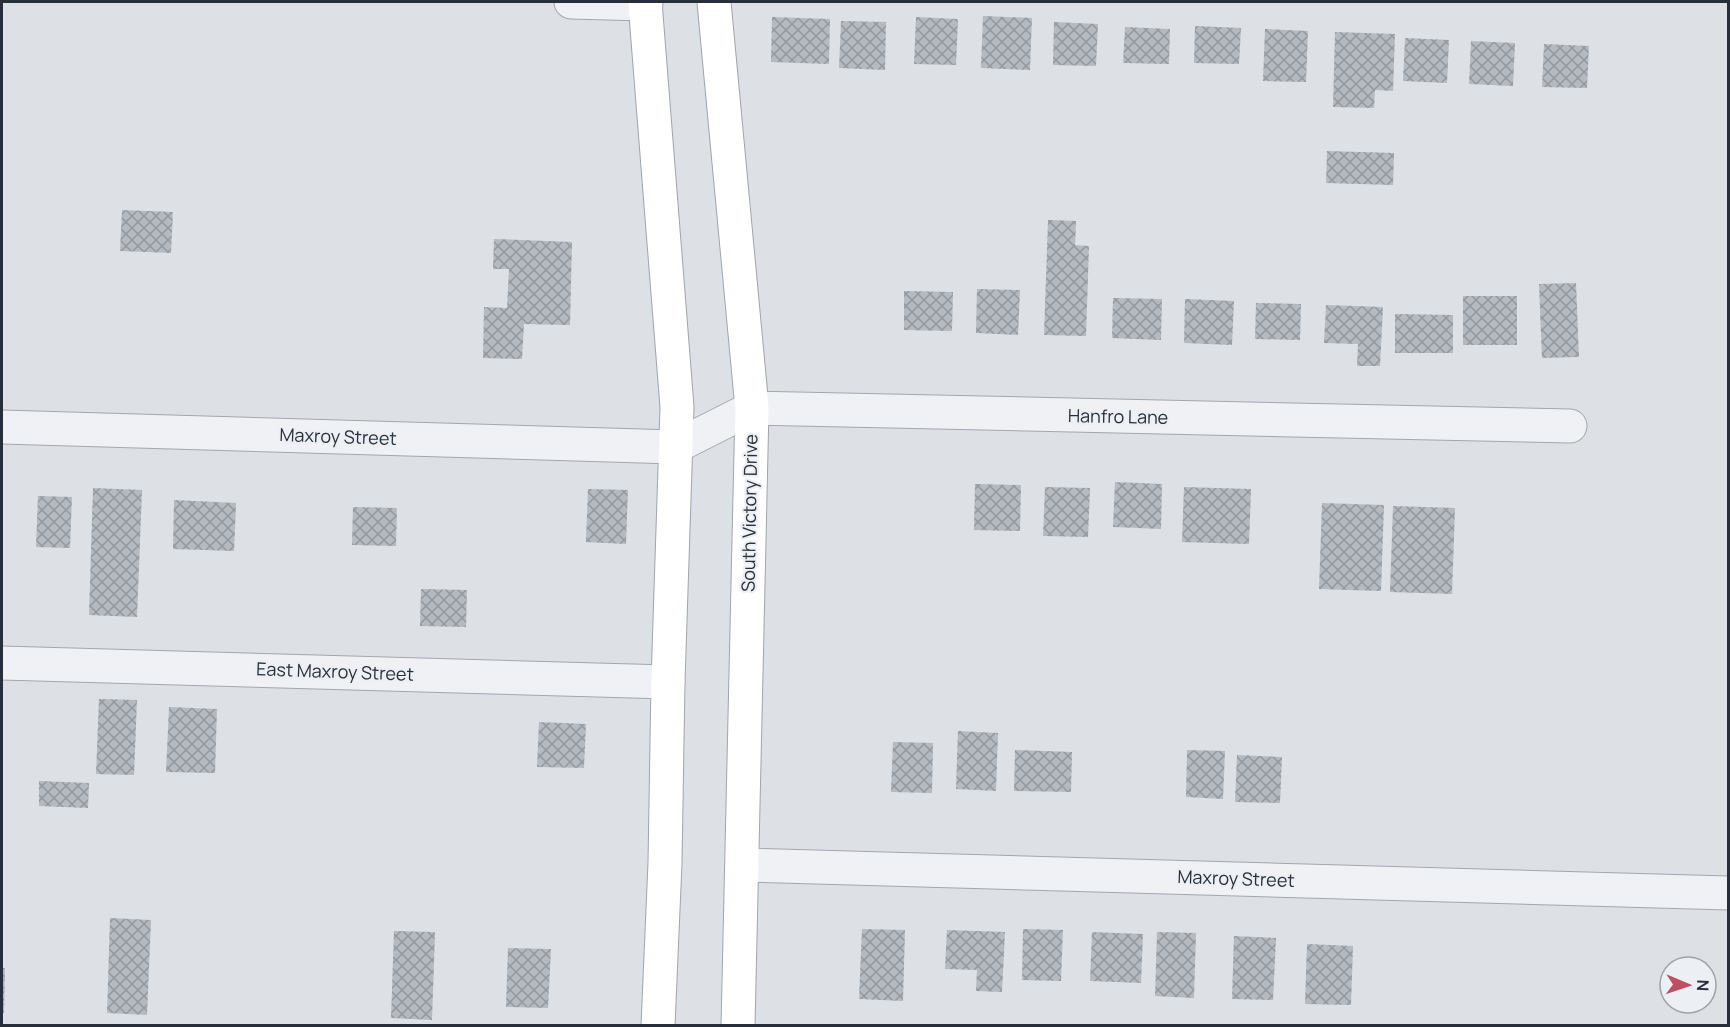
<svg xmlns="http://www.w3.org/2000/svg" width="1730" height="1027" font-family="Manrope,sans-serif">
  <defs>
    <pattern id="building-cross-hatch" width="8" height="8" patternUnits="userSpaceOnUse" patternTransform="scale(1.5)"><rect width="8" height="8" fill="#b5bac1"/><path d="M0 0l8 8M0 8l8-8" fill="none" stroke="#93989e"/></pattern>
  </defs>
  <rect width="100%" height="100%" fill="#dde0e5"/>
  <g fill="url(#building-cross-hatch)">
    <path d="M983,16L1032,18L1030,70L981,68Z"/>
    <path d="M772,17L830,19L829,64L771,62Z"/>
    <path d="M916,17L958,19L956,65L914,64Z"/>
    <path d="M841,21L886,22L885,70L839,68Z"/>
    <path d="M1054,22L1098,24L1096,66L1053,65Z"/>
    <path d="M1195,26L1241,28L1239,64L1194,63Z"/>
    <path d="M1125,27L1170,29L1169,64L1123,63Z"/>
    <path d="M1265,29L1308,31L1306,82L1263,81Z"/>
    <path d="M1335,32L1395,34L1393,91L1375,90L1374,108L1333,107Z"/>
    <path d="M1405,38L1449,40L1447,83L1403,81Z"/>
    <path d="M1471,41L1515,43L1513,86L1469,84Z"/>
    <path d="M1544,44L1589,46L1587,88L1542,87Z"/>
    <path d="M1327,151L1394,153L1393,185L1326,183Z"/>
    <path d="M122,210L173,212L171,253L120,251Z"/>
    <path d="M1048,220L1076,221L1075,245L1089,246L1086,336L1044,335Z"/>
    <path d="M494,239L572,242L570,325L524,324L522,359L483,358L484,307L507,308L509,269H493Z"/>
    <path d="M1576,283L1579,357L1542,358L1539,284Z"/>
    <path d="M977,289L1020,290L1018,335L976,333Z"/>
    <path d="M904,291L953,292L952,331L904,330Z"/>
    <rect x="1463" y="296" width="54" height="49"/>
    <path d="M1113,298L1162,299L1161,340L1112,338Z"/>
    <path d="M1185,299L1234,301L1232,345L1184,343Z"/>
    <path d="M1256,303L1301,304L1300,340L1255,339Z"/>
    <path d="M1326,305L1383,307L1380,366H1357L1358,344L1324,343Z"/>
    <path d="M1395,314L1453,315V353H1395Z"/>
    <path d="M1115,482L1162,484L1161,529L1113,527Z"/>
    <path d="M975,484L1021,485L1020,531L974,530Z"/>
    <path d="M1045,487L1090,488L1088,537L1043,536Z"/>
    <path d="M1184,487L1251,489L1249,544L1182,542Z"/>
    <path d="M93,488L142,490L137,617L89,615Z"/>
    <path d="M588,489L628,490L626,544L586,542Z"/>
    <path d="M38,496L72,497L70,548L36,547Z"/>
    <path d="M174,500L236,503L234,551L173,549Z"/>
    <path d="M1322,503L1384,505L1381,591L1319,589Z"/>
    <path d="M1393,506L1455,508L1452,594L1390,592Z"/>
    <path d="M353,507L397,508L396,546L352,545Z"/>
    <path d="M421,589L467,590L466,627L420,626Z"/>
    <path d="M99,699L137,700L134,775L96,774Z"/>
    <path d="M169,707L217,709L215,773L166,772Z"/>
    <path d="M539,722L586,724L584,768L537,767Z"/>
    <path d="M958,731L998,733L996,791L956,789Z"/>
    <path d="M893,742L933,743L932,793L891,792Z"/>
    <path d="M1015,750L1072,752L1071,792L1014,791Z"/>
    <path d="M1187,750L1225,751L1223,799L1186,797Z"/>
    <path d="M1237,755L1282,757L1280,803L1235,802Z"/>
    <path d="M39,781L89,783L88,808L39,806Z"/>
    <path d="M110,918L151,920L147,1015L107,1013Z"/>
    <path d="M862,929L905,930L903,1001L859,999Z"/>
    <path d="M1023,929L1063,930L1061,981L1022,980Z"/>
    <path d="M947,930L1005,932L1002,992L976,991L977,970L945,969Z"/>
    <path d="M394,931L435,932L432,1020L391,1018Z"/>
    <path d="M1092,932L1143,934L1141,983L1090,981Z"/>
    <path d="M1157,932L1196,933L1194,998L1155,996Z"/>
    <path d="M1234,936L1276,938L1273,1000L1232,999Z"/>
    <path d="M1307,944L1353,946L1351,1005L1305,1004Z"/>
    <path d="M508,948L551,949L548,1008L506,1007Z"/>
    <path d="M2,968H5L4,1013H2Z"/>
  </g>
  <g fill="none" stroke-linecap="round" stroke-linejoin="round">
    <defs>
      <g id="minor">
        <path d="M571,2L646,4"/>
        <path d="M2,427L675,447L752,408L1570,426"/>
        <path d="M2,663L668,682"/>
        <path d="M743,865L1728,893"/>
      </g>
      <g id="major">
        <path d="M645,2L677,407L668,682L665,863L658,1026"/>
        <path d="M714,2L752,408L738,1026"/>
      </g>
    </defs>
    <use href="#minor" stroke="#a3a7ae" stroke-width="35"/>
    <use href="#major" stroke="#9ea5b0" stroke-width="35"/>
    <use href="#minor" stroke="#eff1f4" stroke-width="33"/>
    <use href="#major" stroke="#fff" stroke-width="33"/>
  </g>
  <g text-anchor="middle" stroke-width="4.5" stroke-linejoin="round" paint-order="stroke">
    <g font-size="18" fill="#282f3a" stroke="#eceff3">
      <text transform="translate(1118 417) rotate(1)" y="6">Hanfro Lane</text>
      <text transform="translate(338 437) rotate(2)" y="6">Maxroy Street</text>
      <text transform="translate(750 513) rotate(-89)" y="6">South Victory Drive</text>
      <text transform="translate(335 672) rotate(2)" y="6">East Maxroy Street</text>
      <text transform="translate(1236 879) rotate(2)" y="6">Maxroy Street</text>
    </g>
  </g>
  <rect width="1730" height="1027" fill="none" stroke="#282f3a" stroke-width="6"/>
  <g transform="translate(1688 985) rotate(92)"><circle r="28" fill="#eceff3" stroke="#9ea2a9" stroke-width="1.5"/>
  <path d="M0-4.5L10 22L0 15L-10 22Z" fill="#bf4e62"/>
  <text y="-9" font-size="16" font-weight="bold" text-anchor="middle" fill="#282f3a">N</text>
  </g>
</svg>
